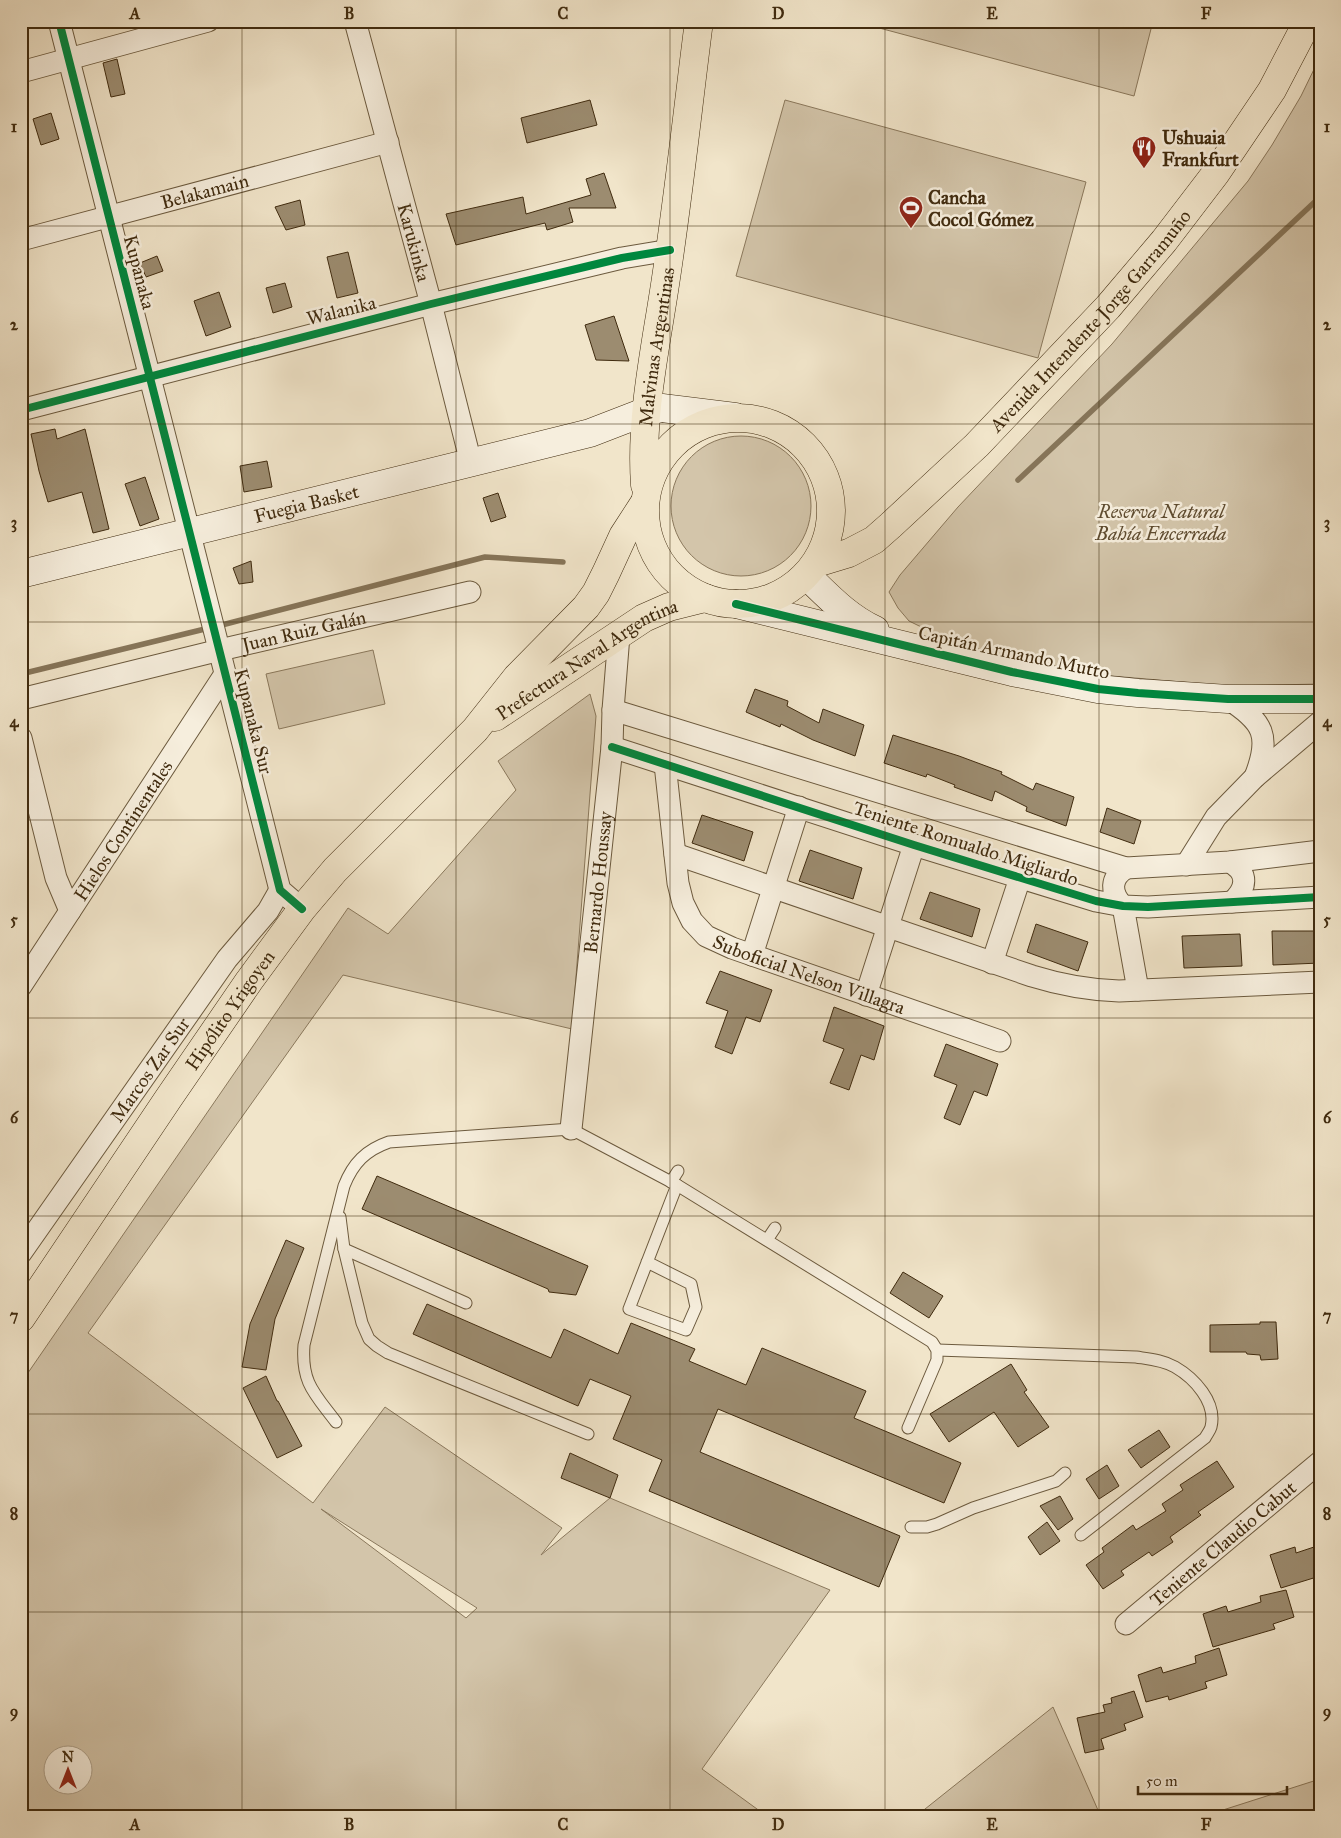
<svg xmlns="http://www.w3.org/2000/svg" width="1341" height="1838" font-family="'IM FELL Great Primer',serif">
  <rect width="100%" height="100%" fill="#f1e5ca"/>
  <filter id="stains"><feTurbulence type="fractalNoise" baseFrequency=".004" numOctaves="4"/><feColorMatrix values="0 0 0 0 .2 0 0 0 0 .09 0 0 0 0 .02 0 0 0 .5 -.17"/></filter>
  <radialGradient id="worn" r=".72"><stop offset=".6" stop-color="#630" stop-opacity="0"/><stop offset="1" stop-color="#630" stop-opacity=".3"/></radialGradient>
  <g fill="#d3c5aa" stroke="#8a785c" fill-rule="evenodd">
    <path d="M853,21H1153L1134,96Z"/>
    <path d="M1320,57V684L1228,686L1077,673L1012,658L952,642L909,621L898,608L889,592L900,575L958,507L1112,344L1248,181L1272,145L1301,96Z"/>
    <path d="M785,100L1086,182L1038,358L736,276Z"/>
    <circle cx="741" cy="506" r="70"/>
    <path d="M373,650L385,704L279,729L266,674Z"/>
    <path d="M590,694L596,716L572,1029L343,975L88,1333L313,1503L385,1407L562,1528L541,1555L610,1498L830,1590L702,1769L768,1817H21V1383L348,908L388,934L516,790L498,761ZM321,1509L477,1608L466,1618ZM52,1756H82V1786H52Z"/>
    <path d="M1053,1707L1101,1817H915Z"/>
    <path d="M1320,1779V1817H1201Z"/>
  </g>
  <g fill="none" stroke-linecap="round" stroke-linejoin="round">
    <g stroke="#867559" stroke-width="5.5">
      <path d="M1018,480L1320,197"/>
      <path d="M218,626L485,557L563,562"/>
      <path d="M21,674L209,628"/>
    </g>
  </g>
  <g fill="#9c8c70" stroke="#402b0f">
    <path d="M117,59L125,94L111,97L103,63Z"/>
    <path d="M590,100L597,125L527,143L521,118Z"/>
    <path d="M51,113L59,139L41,145L33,119Z"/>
    <path d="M604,173L616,208H569L573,222L547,230L545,223L456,245L446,214L523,197L526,214L591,195L586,179Z"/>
    <path d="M300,200L305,225L286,230L275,207Z"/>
    <path d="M348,252L358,293L337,298L327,257Z"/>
    <path d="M157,256L163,271L146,277L140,263Z"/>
    <path d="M285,283L292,307L273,313L266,288Z"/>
    <path d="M219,292L231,327L206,336L194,301Z"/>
    <path d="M614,316L629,361L596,360L585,325Z"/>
    <path d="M55,429L57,439L85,429L109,529L93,533L82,492L48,502L39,471L31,434Z"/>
    <path d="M267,461L272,487L244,492L240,466Z"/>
    <path d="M145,477L159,519L140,526L125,484Z"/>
    <path d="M498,493L506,517L491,522L483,498Z"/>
    <path d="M251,561L253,582L239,584L233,568Z"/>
    <path d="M755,689L788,701L787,706L819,723L823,709L864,725L855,756L813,740L781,724L780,727L746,712Z"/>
    <path d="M893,735L959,756L1002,772L1001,774L1033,790L1036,783L1074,797L1066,826L1026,811L1027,807L995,791L992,801L954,787L955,785L927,774L926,777L884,763Z"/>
    <path d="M1107,808L1141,821L1134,844L1100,832Z"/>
    <path d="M702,815L753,832L744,861L692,843Z"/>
    <path d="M810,850L862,868L853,899L799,881Z"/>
    <path d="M930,892L980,909L972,937L920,919Z"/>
    <path d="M1036,924L1088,942L1078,971L1027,952Z"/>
    <path d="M1272,931H1320V963L1273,965Z"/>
    <path d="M1240,934L1242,966L1184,968L1182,936Z"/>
    <path d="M720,971L772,990L760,1022L746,1017L732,1054L715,1047L728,1011L706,1003Z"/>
    <path d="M834,1007L884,1026L874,1060L861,1055L849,1090L830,1083L844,1049L823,1041Z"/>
    <path d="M946,1044L998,1064L987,1096L974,1091L960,1125L944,1118L957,1085L934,1076Z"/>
    <path d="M377,1176L588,1266L576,1295L549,1292L548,1289L362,1209Z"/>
    <path d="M286,1240L304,1248L275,1319L266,1370L242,1367L250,1324Z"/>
    <path d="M903,1272L943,1296L929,1318L890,1293Z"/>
    <path d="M427,1304L551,1358L564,1329L618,1354L631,1323L695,1349L689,1361L746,1385L762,1348L866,1391L854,1418L961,1463L944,1503L718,1409L700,1452L900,1536L879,1587L649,1491L662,1460L613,1439L631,1396L590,1379L578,1406L413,1334Z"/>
    <path d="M1260,1322H1276L1278,1359L1261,1360L1260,1355L1247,1354L1246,1352H1210V1325L1260,1324Z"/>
    <path d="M1011,1364L1027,1390L1024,1392L1049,1427L1018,1447L994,1412L949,1442L930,1414Z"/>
    <path d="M266,1376L277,1401H278L302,1446L277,1458L243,1388Z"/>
    <path d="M1159,1430L1170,1447L1141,1468L1128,1450Z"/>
    <path d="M570,1453L618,1475L610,1498L561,1478Z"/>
    <path d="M1217,1461L1234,1487L1198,1512L1201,1515L1170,1537L1173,1542L1152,1556L1149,1552L1121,1571L1124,1575L1103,1589L1086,1565L1104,1552L1102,1548L1133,1525L1136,1530L1166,1511L1162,1504L1183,1490L1180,1485Z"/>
    <path d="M1107,1465L1119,1486L1099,1499L1086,1479Z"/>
    <path d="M1060,1496L1073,1519L1058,1530L1040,1506Z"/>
    <path d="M1047,1522L1060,1541L1040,1555L1028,1537Z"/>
    <path d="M1320,1545V1576L1281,1588L1270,1555L1295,1547L1296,1553Z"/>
    <path d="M1286,1590L1294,1617L1273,1624L1275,1629L1213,1647L1203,1614L1226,1606L1228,1612L1261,1602L1260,1596Z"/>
    <path d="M1219,1648L1227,1675L1205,1682L1207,1688L1169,1700L1168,1696L1146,1702L1138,1675L1161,1667L1163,1673L1196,1663L1195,1656Z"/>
    <path d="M1134,1691L1143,1717L1124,1724L1126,1730L1101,1739L1104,1749L1085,1753L1077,1718L1105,1712L1103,1705L1112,1703L1111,1698Z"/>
  </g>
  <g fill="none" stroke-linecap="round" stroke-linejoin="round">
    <defs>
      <g id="lane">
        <path d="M671,1182L678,1171"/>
        <path d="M340,1217L344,1249L362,1323L369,1339L377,1346L388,1353L588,1434"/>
        <path d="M767,1240L775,1228"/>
        <path d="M344,1249L466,1303"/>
        <path d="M647,1262L691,1284L696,1307L686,1330L629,1309L677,1185"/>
        <path d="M937,1350L1136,1357C1149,1359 1163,1360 1175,1367C1194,1378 1217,1402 1211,1427C1210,1431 1207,1434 1205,1438L1081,1535"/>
        <path d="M336,1422C315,1394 301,1383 304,1345L344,1186C353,1163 366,1150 389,1142L571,1129L677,1185L932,1342L937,1350V1360L908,1428"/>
        <path d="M911,1527H927L937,1524L973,1508L1056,1481L1065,1473"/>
      </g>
      <g id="street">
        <path d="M59,21C133,311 207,600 280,890L302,909"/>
        <path id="s1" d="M355,21L431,304L471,463"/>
        <path d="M21,72L208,21"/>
        <path id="s2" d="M21,240L388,142"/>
        <path d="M21,410L431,304L622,258L670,250"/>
        <path id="s3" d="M21,699L220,650L470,592"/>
        <path d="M1228,699C1264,722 1271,736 1255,777"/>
        <path d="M613,710L1126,868L1230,862L1320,851"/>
        <path d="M21,738L56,878L70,911"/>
        <path d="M612,747L914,845L1096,901L1123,906L1148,907L1320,897"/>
        <path id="s4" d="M665,764L678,883L683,903L692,921L706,936L732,948L1000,1041"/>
        <path d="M675,854L1032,976C1061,985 1088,990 1119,991L1320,982"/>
        <path d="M1230,862C1249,873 1247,888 1232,902"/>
        <path d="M1186,865L1216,817L1255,777L1320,722"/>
        <path d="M1126,868C1110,878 1110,893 1123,906L1138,990"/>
        <path d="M752,955L799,807"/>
        <path d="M992,963L1020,878"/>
        <path id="s5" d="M21,986L225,674"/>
        <path d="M866,995L914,845"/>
        <path id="s6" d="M571,1129L612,747L613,710L619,635"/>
        <path id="s7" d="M21,1253L227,959L268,911L280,890"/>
        <path id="s8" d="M1126,1624L1320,1462"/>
      </g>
      <g id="secondary">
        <path id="s9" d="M21,574L590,433L647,411L662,408L735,417"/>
        <path d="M806,575C828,596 847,617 875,630"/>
        <path d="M736,604L1012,672L1098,689L1138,693L1228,699H1320"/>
      </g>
      <g id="primary">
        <circle cx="738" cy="511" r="93"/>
        <path id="s10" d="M645,485C640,416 656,346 666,278C679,192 688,107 699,21"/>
        <path id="s11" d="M816,563L849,553L874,540L891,525L977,445L1108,307L1164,241L1216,173L1272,90L1308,21"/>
        <path id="s12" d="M495,717L644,618L669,607L705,598"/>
        <path id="s13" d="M21,1318L168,1099L249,981L302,909L335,870L475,730L517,677L586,607L596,593L606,573L623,536L645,502"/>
      </g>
    </defs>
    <use href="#lane" stroke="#6c5a3e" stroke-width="13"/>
    <use href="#street" stroke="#6c5a3e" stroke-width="23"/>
    <use href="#secondary" stroke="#402b0f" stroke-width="29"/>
    <use href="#primary" stroke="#402b0f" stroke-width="29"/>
    <use href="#lane" stroke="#f6eedd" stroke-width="11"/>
    <use href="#street" stroke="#f6eedd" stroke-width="21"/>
    <use href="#secondary" stroke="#f6eedd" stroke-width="28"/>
    <use href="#primary" stroke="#f1e5ca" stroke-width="28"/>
    <defs>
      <g id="cycleway">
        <path d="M59,21C133,311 207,600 280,890L302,909"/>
        <path d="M21,410L431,304L622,258L670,250"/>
        <path d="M736,604L1012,672L1098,689L1138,693L1228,699H1320"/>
        <path d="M612,747L914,845L1096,901L1123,906L1148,907L1320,897"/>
      </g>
    </defs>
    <use href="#cycleway" stroke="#f6eedd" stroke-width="11"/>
    <use href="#cycleway" stroke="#00873e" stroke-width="8"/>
  </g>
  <path fill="none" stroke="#402b0f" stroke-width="1" stroke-opacity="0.55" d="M242,21V1817M456,21V1817M670,21V1817M885,21V1817M1099,21V1817M21,226H1320M21,424H1320M21,622H1320M21,820H1320M21,1018H1320M21,1216H1320M21,1414H1320M21,1612H1320"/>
  <defs>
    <symbol id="restaurant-pin" viewBox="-11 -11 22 30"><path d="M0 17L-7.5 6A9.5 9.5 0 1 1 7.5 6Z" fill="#8f2418" stroke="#f6eedd"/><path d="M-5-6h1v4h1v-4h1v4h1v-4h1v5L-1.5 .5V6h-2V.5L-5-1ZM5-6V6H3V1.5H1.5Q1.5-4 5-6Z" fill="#fff"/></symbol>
    <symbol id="stadium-pin" viewBox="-11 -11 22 30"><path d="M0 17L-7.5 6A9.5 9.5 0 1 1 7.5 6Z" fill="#8f2418" stroke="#f6eedd"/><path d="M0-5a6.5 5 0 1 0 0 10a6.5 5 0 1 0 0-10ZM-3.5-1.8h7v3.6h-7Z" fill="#fff"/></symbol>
  </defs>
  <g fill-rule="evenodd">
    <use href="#restaurant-pin" x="1130" y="134" width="28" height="38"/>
    <use href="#stadium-pin" x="897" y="194" width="28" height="38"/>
  </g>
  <g text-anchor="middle" stroke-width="5" stroke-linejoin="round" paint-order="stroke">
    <g font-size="19" font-weight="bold" fill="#402b0f" stroke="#f6eedd" text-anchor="start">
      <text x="1162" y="144">Ushuaia<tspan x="1162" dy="22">Frankfurt</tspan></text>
      <text x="928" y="204">Cancha<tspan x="928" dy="22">Cocol Gómez</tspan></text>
    </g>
    <g font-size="19" fill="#402b0f" stroke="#f6eedd">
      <text dy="7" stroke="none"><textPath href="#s2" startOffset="190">Belakamain</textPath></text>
      <text dy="7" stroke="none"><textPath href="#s1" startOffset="229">Karukinka</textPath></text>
      <text transform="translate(140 272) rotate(75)" y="7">Kupanaka</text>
      <text transform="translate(341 310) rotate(-14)" y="7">Walanika</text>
      <text dy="7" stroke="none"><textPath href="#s11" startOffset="371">Avenida Intendente Jorge Garramuño</textPath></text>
      <text dy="7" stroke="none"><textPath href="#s10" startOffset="139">Malvinas Argentinas</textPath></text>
      <text dy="7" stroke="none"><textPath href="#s9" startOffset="294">Fuegia Basket</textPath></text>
      <text dy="7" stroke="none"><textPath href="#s3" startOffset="291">Juan Ruiz Galán</textPath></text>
      <text transform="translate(1014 652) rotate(12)" y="7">Capitán Armando Mutto</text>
      <text dy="7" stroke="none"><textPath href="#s12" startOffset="109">Prefectura Naval Argentina</textPath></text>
      <text transform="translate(254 721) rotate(76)" y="7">Kupanaka Sur</text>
      <text dy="7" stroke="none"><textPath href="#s5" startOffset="186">Hielos Continentales</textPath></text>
      <text transform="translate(966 843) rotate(18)" y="7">Teniente Romualdo Migliardo</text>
      <text dy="7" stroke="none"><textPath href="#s6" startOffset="248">Bernardo Houssay</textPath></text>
      <text dy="7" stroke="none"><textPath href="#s4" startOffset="291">Suboficial Nelson Villagra</textPath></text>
      <text dy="7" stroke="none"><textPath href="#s13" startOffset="372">Hipólito Yrigoyen</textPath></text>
      <text dy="7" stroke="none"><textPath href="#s7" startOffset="224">Marcos Zar Sur</textPath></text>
      <text dy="7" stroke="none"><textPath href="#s8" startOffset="126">Teniente Claudio Cabut</textPath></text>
    </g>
    <g font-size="19" font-style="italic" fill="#5d4a2e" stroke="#f6eedd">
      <text x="1161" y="518">Reserva Natural<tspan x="1161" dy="22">Bahía Encerrada</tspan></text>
    </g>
  </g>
  <rect width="1341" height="1838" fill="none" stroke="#f1e5ca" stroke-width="55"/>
  <g transform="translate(68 1770)"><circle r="24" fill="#f6eedd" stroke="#ada08b"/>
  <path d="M0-4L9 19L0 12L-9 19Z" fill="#8f2418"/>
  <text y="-8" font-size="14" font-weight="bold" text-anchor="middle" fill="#402b0f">N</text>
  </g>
  <path d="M1138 1786v8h149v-8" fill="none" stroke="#402b0f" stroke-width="2.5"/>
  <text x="1146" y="1786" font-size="15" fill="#402b0f" stroke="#f6eedd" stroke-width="4" paint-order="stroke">50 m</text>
  <rect x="28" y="28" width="1286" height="1782" fill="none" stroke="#402b0f" stroke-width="2"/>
  <g font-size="16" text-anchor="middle" font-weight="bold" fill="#402b0f">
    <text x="135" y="19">A</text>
    <text x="349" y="19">B</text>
    <text x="563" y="19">C</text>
    <text x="778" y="19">D</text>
    <text x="992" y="19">E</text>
    <text x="1206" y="19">F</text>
    <text x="14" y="132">1</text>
    <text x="1327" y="132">1</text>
    <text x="14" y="330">2</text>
    <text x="1327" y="330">2</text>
    <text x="14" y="528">3</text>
    <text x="1327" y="528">3</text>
    <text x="14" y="727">4</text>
    <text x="1327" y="727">4</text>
    <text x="14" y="925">5</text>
    <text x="1327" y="925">5</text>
    <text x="14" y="1123">6</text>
    <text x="1327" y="1123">6</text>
    <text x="14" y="1321">7</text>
    <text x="1327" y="1321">7</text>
    <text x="14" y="1519">8</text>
    <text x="1327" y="1519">8</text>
    <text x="14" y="1717">9</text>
    <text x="1327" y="1717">9</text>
    <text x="135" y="1830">A</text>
    <text x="349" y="1830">B</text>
    <text x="563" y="1830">C</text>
    <text x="778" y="1830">D</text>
    <text x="992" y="1830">E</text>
    <text x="1206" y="1830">F</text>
  </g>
  <rect width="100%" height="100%" filter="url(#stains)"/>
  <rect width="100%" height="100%" fill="url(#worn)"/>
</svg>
